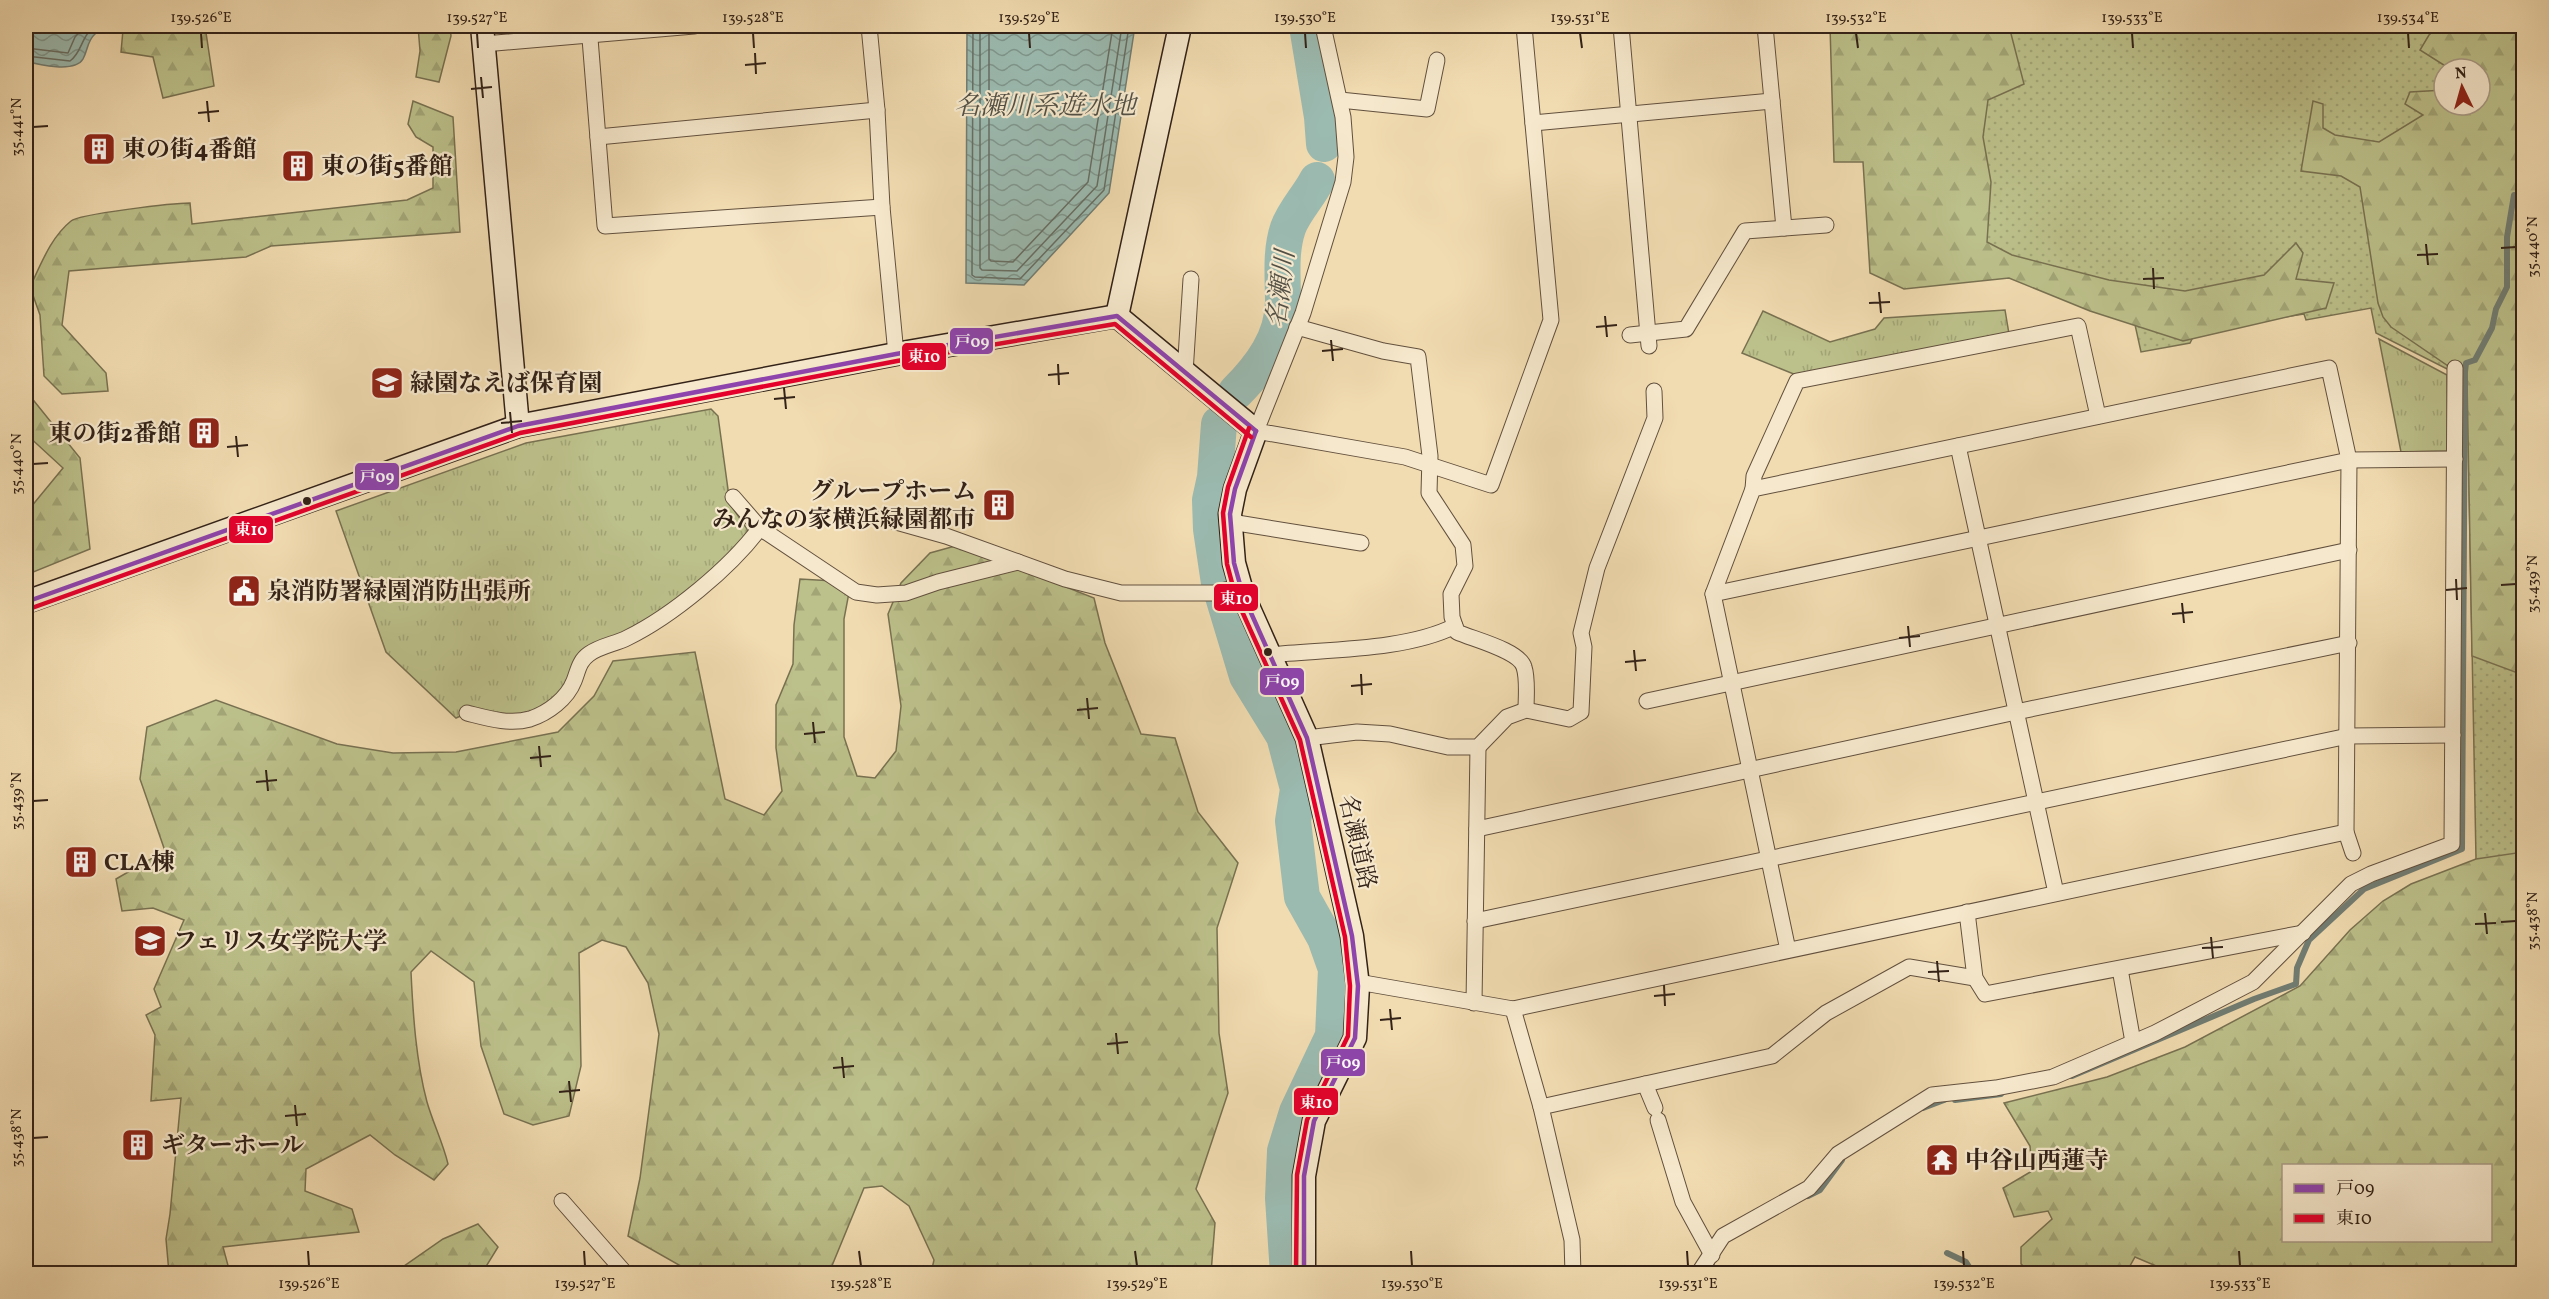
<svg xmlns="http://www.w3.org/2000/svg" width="2549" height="1299" font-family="Vollkorn,'Noto Serif JP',serif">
  <defs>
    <pattern id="grass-dots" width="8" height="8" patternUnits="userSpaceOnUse" patternTransform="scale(1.5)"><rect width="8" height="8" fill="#bcc08a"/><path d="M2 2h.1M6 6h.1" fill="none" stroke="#a2a576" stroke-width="1.8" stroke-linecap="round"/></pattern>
    <pattern id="forest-firs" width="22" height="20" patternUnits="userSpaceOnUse" patternTransform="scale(1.5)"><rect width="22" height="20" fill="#bcc08a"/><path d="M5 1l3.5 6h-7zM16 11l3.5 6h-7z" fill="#a2a576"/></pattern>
    <pattern id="park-tufts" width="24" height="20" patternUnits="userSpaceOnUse" patternTransform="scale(1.5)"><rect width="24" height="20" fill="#bcc08a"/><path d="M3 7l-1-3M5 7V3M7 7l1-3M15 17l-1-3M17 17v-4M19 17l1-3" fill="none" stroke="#a2a576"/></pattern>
    <pattern id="water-waves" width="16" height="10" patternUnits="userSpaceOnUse" patternTransform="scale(1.5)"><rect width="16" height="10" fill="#9bbab0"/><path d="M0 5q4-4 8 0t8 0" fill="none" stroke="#7f978e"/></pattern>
  </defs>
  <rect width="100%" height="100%" fill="#f1dbb0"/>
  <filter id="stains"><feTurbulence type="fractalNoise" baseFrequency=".00333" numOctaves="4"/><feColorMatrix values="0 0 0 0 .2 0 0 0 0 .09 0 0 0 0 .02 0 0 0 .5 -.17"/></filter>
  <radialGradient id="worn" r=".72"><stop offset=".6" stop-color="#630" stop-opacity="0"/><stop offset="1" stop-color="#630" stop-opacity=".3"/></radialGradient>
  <path fill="url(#grass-dots)" stroke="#787151" stroke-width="1.5" fill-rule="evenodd" d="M1877,26H2523V1125L2433,1004L2476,859L2467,379L2376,333L2371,308L2306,320L2304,314L2196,331L2190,343L2141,352L2132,311L2005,267L1894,275ZM2444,69H2480V105H2444Z"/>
  <g fill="url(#forest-firs)" stroke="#787151" stroke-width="1.5" fill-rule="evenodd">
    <path d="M139,26H205L214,86L163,98L153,57L121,52L123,30Z"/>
    <path d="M418,26H450L451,36L439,82L416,77L420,51Z"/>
    <path d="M1830,26H2009L2024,84L1988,100L1983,137L1991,182L1987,242L2012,255L2109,280L2185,291L2264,275L2296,243L2303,253L2296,279L2334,283L2326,308L2183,341L2090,311L2009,278L1904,289L1870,273L1863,162H1834Z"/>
    <path d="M2439,26H2523V675L2472,656L2467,379L2391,327L2383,317L2378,303L2360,187L2341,176L2301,171L2313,101L2323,104V128L2335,135L2379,142L2423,115L2405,104L2410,92L2444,90V105H2480V69H2450L2420,50L2429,35Z"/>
    <path d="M413,101L453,117L460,232L271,246L246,257L69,271L62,325L106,373L108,391L62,394L44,376L40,315L30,287C41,264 51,237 71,221C79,214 174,203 190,203L192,224L407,200L433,188V147L416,137L408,124Z"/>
    <path d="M26,391L80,458L90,549L26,575V513L63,468L26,434Z"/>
    <path d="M955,546L990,557L1094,598L1105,643L1141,734L1175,738L1198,812L1238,863L1217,928L1219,1033L1228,1093L1196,1189L1215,1223L1211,1273H931L934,1260L909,1206L882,1186L864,1188L829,1273H693L628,1236L640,1178L659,1034L648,983L626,947L602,940L579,953L581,1066L569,1116L533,1125L504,1114L481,1046L474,982L431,951L411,972C413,1015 416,1061 427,1102C433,1123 443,1143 448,1164L434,1180L395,1155L370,1135L306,1169L305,1191L352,1209L359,1232L223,1247L230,1273H169L166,1239L170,1214L181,1098L151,1101L155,1035L146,1015L161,1007L154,989L184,920L153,908L122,911L116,879L165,851L140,779L147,727L216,700L337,744L393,753L456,752L558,732L594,696L613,661L695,652L725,799L764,815L782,791L776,748V705L793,664L794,625L800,579L851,582L844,619V737L857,776L875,778L896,751L901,706L888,614L901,583L930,553Z"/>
    <path d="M2523,852V1273L2175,1274L2135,1257L2126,1273L2062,1274L2059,1271H2029L2021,1264V1247L2052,1219L2048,1211L2014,1217L2003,1188L2032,1171L2030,1146L2004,1103L2107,1077L2185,1047L2300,986L2350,930L2383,901L2411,884L2476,859ZM2284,1166H2490V1240H2284Z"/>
    <path d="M478,1224L498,1247L482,1273H394L443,1239Z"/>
    <path d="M1948,1266H1983L2003,1273H1913L1919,1268Z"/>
  </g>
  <g fill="url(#park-tufts)" stroke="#787151" stroke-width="1.5">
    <path d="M2005,310L2009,334L1796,375L1742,353L1763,311L1830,342L1875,329L1884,318Z"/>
    <path d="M2379,339L2447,375L2448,451L2401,452Z"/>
    <path d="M711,409L718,416L730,504L747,529L748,537L688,592L652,619L588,650L566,689L529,716L467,713L456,718L386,652L336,511L526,443Z"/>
  </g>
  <g fill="url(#water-waves)" stroke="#717d73" stroke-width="1.5">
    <path d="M32,26H127C118,27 102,28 95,34C87,41 88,50 83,59C75,73 39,65 26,61L27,29Z"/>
    <path d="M967,26H1135L1109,193L1024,285L966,283Z"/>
  </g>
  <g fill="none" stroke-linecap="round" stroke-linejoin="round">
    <g stroke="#676e64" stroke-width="1.5">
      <path d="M973,26L972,275L975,277L1020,279L1104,190L1129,26"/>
      <path d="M980,26V268L982,270L1017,271L1097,186L1122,26"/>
      <path d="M989,26V259L991,261L1013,262L1088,182L1113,26"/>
      <path d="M26,48L68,53L75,37L85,26"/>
      <path d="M26,56L70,61C83,52 81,33 97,26"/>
    </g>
    <g stroke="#717d73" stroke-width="6">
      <path d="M2072,1076L2254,999L2296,984L2297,968L2309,940L2364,889L2462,849L2465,372L2466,363L2475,360L2492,328L2496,309L2507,287V237L2514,195"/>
      <path d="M1955,1100L2001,1094"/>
      <path d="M1923,1108L1944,1100"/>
      <path d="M1808,1196L1820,1190L1842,1160"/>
      <path d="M1947,1253L1966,1262L1971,1270L1978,1274"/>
      <path d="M1707,1274L1712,1266"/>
    </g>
    <g stroke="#9bbab0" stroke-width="36">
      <path d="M1307,26L1322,117L1324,144"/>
      <path d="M1236,392C1261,367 1283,338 1283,301C1283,276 1280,252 1288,228C1294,211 1309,196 1317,180"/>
      <path d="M1219,424L1215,477L1210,500L1211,529L1219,583L1247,676L1284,736L1298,789L1293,821L1302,897L1325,938L1336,969L1333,1036L1297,1112L1285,1151L1283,1198L1288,1274"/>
    </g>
    <defs>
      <g id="street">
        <path d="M589,26L605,226L882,207"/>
        <path d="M869,26L877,110L882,207L896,354"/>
        <path d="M1323,26L1343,117L1346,157L1343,182L1303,313L1256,431L1405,457L1491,485L1551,320L1524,26"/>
        <path d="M1621,26L1649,346"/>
        <path d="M1765,26L1784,228"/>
        <path d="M484,44L694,26"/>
        <path d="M1340,100L1427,109L1437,60"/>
        <path d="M1533,123L1772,101"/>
        <path d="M598,137L877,110"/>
        <path d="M1297,327L1383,351L1418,357L1430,456L1429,493L1463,545L1465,566L1451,594L1452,617L1457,632C1472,639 1519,650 1524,667C1528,679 1526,697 1526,710"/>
        <path d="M1630,335L1686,329L1745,231L1826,225"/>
        <path d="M1185,373L1191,279"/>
        <path d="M1958,446L2056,893"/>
        <path d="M1753,489L1754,476L1797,381L2078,326L2098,416"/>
        <path d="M733,497L760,528L856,592L877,595L906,593L938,582L1018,562"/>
        <path d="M882,518L946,536L1065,579L1121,593H1215L1240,586"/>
        <path d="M1231,522L1361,543"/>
        <path d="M1713,594L2349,460L2455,459"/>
        <path d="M1270,655C1327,649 1405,651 1455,626"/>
        <path d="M1647,701L2349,550"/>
        <path d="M467,713C487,718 509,725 530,719C548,713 567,699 574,681C578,671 579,661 589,654C600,646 615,644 627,638C672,616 730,568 760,528"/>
        <path d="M1307,738L1357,732L1390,734L1448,747H1478L1507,717L1526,710L1569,719L1581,712L1584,647L1581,633L1597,568L1655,418L1654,391"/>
        <path d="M1477,829L2016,712L2349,643"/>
        <path d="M1967,912L1975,978L1985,994L2303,933"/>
        <path d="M1475,921L2348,736L2453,735"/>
        <path d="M1788,950L1713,594L1753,489L2329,368L2349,460L2346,832L2353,853"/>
        <path d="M2120,969L2133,1042"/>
        <path d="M1358,982L1513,1009L2346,832"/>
        <path d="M1474,1003L1478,747"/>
        <path d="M1513,1009L1541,1107L1572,1240L1573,1274"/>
        <path d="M1645,1084L1655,1108"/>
        <path d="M1541,1107L1772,1056L1826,1013L1909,967L1975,978"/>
        <path d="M1658,1120L1683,1202L1712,1255"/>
        <path d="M562,1201L626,1274"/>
        <path d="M1698,1274L1723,1236L1809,1188L1838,1154L1932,1095L1996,1088L2053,1077L2155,1033L2253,982L2351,884L2371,874L2452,844L2455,368"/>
      </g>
      <g id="secondary">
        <path d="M482,26L518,426"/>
        <path d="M1117,316L1180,26"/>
        <path d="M26,602L518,426L896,354L1117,316L1256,431L1235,489L1230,514L1234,563L1243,595L1307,738L1352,936L1358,986L1355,1038L1314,1121L1304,1176V1274"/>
      </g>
    </defs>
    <use href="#street" stroke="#62503e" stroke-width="17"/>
    <use href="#secondary" stroke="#332218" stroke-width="25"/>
    <use href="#street" stroke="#f6e8cc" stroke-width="15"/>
    <use href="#secondary" stroke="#f6e8cc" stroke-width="22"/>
    <defs>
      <g id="bus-1">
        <path d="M1256,431L1235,489L1230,514L1234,563L1243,595L1307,738L1352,936L1358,986L1355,1038L1314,1121L1304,1176V1274"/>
        <path d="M26,602L518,426L896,354L1117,316L1256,431"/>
      </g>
      <g id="bus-2">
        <path d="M1249,428L1228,487L1223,513L1227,564L1236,598L1300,740L1345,937L1350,986L1348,1036L1307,1120L1297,1175L1296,1274"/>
        <path d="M29,609L520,433L897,361L1115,324L1251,437"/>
      </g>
    </defs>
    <use href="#bus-1" stroke="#f6e8cc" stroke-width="9"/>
    <use href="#bus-2" stroke="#f6e8cc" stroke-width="9"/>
    <use href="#bus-1" stroke="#8e44ad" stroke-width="4.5"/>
    <use href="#bus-2" stroke="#e4002b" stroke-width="4.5"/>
  </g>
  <path fill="none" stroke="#332218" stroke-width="2" d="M201,33L202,48M477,33L478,48M753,33L754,48M1029,33L1030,48M1305,33L1306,48M1580,33L1582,48M1856,33L1858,48M2132,33L2133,48M2408,33L2409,48M755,53L756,74M745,65L766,63M481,77L483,98M471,89L492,87M207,101L209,122M198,113L219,111M33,127L48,126M2426,244L2428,265M2501,248L2516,247M2417,255L2438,254M2153,268L2154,289M2143,279L2164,278M1879,292L1881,313M1869,303L1890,302M1605,316L1607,337M1596,327L1617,325M1331,340L1333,361M1322,351L1343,349M1058,364L1059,385M1048,375L1069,373M784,388L786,409M774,399L795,397M510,412L512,433M501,423L522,421M236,436L238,457M227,447L248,445M33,464L48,463M2456,579L2457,600M2501,585L2516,584M2446,590L2467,588M2182,603L2184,623M2172,614L2193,612M1908,626L1910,647M1899,638L1920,636M1634,650L1636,671M1625,662L1646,660M1361,674L1362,695M1351,686L1372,684M1087,698L1089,719M1077,710L1098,708M813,722L815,743M804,734L825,732M539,746L541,767M530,758L551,756M266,770L268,791M256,782L277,780M33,801L48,800M2485,913L2487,934M2501,922L2516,921M2475,924L2496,923M2211,937L2213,958M2202,948L2223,947M1937,961L1939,982M1928,972L1949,971M1664,985L1665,1006M1654,996L1675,994M1390,1009L1392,1030M1380,1020L1401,1018M1116,1033L1118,1054M1107,1044L1128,1042M842,1057L844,1078M833,1068L854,1066M569,1081L571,1102M559,1092L580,1090M295,1105L297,1126M285,1116L306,1114M33,1138L48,1137M308,1251L309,1266M584,1251L585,1266M859,1251L861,1266M1135,1251L1137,1266M1411,1251L1412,1266M1687,1251L1688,1266M1963,1251L1964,1266M2239,1251L2240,1266"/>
  <defs>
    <symbol id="building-square" viewBox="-11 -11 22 22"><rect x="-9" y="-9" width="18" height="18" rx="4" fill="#8f2418" stroke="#f6e8cc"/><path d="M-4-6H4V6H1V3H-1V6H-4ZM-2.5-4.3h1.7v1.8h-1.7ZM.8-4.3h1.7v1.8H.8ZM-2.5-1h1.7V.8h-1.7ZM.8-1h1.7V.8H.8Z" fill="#fff"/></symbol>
    <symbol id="school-square" viewBox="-11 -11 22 22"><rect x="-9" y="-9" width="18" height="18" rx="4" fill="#8f2418" stroke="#f6e8cc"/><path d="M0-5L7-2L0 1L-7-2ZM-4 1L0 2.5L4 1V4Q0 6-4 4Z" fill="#fff"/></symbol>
    <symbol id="civic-square" viewBox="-11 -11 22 22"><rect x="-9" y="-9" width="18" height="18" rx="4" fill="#8f2418" stroke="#f6e8cc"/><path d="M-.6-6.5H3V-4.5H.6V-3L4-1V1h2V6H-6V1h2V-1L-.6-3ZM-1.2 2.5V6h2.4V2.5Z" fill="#fff"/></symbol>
    <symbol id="university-square" viewBox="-11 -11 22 22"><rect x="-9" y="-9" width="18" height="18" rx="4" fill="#8f2418" stroke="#f6e8cc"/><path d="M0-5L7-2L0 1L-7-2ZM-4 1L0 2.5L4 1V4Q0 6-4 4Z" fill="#fff"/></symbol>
    <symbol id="temple-square" viewBox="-11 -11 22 22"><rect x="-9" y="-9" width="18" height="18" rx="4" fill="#8f2418" stroke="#f6e8cc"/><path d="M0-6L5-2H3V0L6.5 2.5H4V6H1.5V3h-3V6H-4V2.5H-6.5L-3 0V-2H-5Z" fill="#fff"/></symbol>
  </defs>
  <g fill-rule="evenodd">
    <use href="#building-square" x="80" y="130" width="38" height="38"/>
    <use href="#building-square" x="279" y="147" width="38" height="38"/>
    <use href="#school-square" x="368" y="364" width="38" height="38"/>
    <use href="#building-square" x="185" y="414" width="38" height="38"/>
    <use href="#building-square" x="980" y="486" width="38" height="38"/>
    <use href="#civic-square" x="225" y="572" width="38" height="38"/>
    <use href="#building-square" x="62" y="843" width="38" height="38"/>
    <use href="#university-square" x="131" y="922" width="38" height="38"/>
    <use href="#building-square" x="119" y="1126" width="38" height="38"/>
    <use href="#temple-square" x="1923" y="1141" width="38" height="38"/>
  </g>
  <g fill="#332218" stroke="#f6e8cc" stroke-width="2">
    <circle cx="307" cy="501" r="5"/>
    <circle cx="1268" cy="652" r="5"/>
  </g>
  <g text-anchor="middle" stroke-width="4.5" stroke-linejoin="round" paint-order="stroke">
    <g font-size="24" font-weight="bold" fill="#332218" stroke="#f6e8cc" text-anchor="start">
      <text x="122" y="157">東の街4番館</text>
      <text x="321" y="174">東の街5番館</text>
      <text x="410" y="391">緑園なえば保育園</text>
      <text x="181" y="441" text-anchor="end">東の街2番館</text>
      <text x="976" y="499" text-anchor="end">グループホーム<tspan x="976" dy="28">みんなの家横浜緑園都市</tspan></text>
      <text x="267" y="599">泉消防署緑園消防出張所</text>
      <text x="104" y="870">CLA棟</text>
      <text x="173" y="949">フェリス女学院大学</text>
      <text x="161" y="1153">ギターホール</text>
      <text x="1965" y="1168">中谷山西蓮寺</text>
    </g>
    <g font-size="24" fill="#332218" stroke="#f6e8cc">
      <text transform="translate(1358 842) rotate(77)" y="8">名瀬道路</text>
    </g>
    <g font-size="26" font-style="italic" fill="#525046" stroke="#f6e8cc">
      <text x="1045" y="114">名瀬川系遊水地</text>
      <text transform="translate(1280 289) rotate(-83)" y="9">名瀬川</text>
    </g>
  </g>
  <g stroke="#f6e8cc" stroke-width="2">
    <rect x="949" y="327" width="45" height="28" rx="6" fill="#8e44ad"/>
    <rect x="901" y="342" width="46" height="29" rx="6" fill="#e4002b"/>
    <rect x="354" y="462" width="46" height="29" rx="6" fill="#8e44ad"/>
    <rect x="228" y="515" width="46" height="29" rx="6" fill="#e4002b"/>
    <rect x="1213" y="583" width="46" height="29" rx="6" fill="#e4002b"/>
    <rect x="1259" y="667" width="46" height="29" rx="6" fill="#8e44ad"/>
    <rect x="1320" y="1048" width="46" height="29" rx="6" fill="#8e44ad"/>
    <rect x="1293" y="1087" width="46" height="29" rx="6" fill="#e4002b"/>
  </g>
  <g font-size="16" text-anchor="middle" font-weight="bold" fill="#fff">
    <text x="972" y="347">戸09</text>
    <text x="924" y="362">東10</text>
    <text x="377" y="482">戸09</text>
    <text x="251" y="535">東10</text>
    <text x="1236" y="604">東10</text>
    <text x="1282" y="687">戸09</text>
    <text x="1343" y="1068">戸09</text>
    <text x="1316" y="1108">東10</text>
  </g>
  <rect width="2549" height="1299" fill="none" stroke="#f1dbb0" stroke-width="66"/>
  <rect x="2282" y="1164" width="210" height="78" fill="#f6e8cc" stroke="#a89984" stroke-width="1.5"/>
  <rect x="2294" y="1184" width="30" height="9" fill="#8e44ad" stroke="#a89984" stroke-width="1.5"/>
  <text x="2336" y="1194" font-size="18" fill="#332218">戸09</text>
  <rect x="2294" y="1214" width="30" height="9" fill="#e4002b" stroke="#a89984" stroke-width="1.5"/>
  <text x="2336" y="1224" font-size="18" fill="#332218">東10</text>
  <g transform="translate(2462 87) rotate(355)"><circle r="28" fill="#f6e8cc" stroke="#a89984" stroke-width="1.5"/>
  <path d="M0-4.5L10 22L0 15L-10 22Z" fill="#8f2418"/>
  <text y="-9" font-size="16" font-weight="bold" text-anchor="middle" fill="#332218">N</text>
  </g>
  <rect x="33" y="33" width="2483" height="1233" fill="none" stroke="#332218" stroke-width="2"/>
  <g font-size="15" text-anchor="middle" fill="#332218">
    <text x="201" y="22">139.526°E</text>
    <text x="477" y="22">139.527°E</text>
    <text x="753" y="22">139.528°E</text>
    <text x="1029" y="22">139.529°E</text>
    <text x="1305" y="22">139.530°E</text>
    <text x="1580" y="22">139.531°E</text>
    <text x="1856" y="22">139.532°E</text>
    <text x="2132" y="22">139.533°E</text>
    <text x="2408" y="22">139.534°E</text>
    <text transform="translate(16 127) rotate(-90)" y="5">35.441°N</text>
    <text transform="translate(2532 247) rotate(-90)" y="5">35.440°N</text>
    <text transform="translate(16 464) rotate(-90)" y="5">35.440°N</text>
    <text transform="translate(2532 584) rotate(-90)" y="5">35.439°N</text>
    <text transform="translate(16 801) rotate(-90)" y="5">35.439°N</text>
    <text transform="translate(2532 921) rotate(-90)" y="5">35.438°N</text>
    <text transform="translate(16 1138) rotate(-90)" y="5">35.438°N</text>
    <text x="309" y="1288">139.526°E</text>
    <text x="585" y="1288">139.527°E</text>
    <text x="861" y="1288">139.528°E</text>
    <text x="1137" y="1288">139.529°E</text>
    <text x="1412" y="1288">139.530°E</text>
    <text x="1688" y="1288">139.531°E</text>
    <text x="1964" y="1288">139.532°E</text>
    <text x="2240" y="1288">139.533°E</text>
  </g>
  <rect width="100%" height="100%" filter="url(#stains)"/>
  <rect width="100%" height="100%" fill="url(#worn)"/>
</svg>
